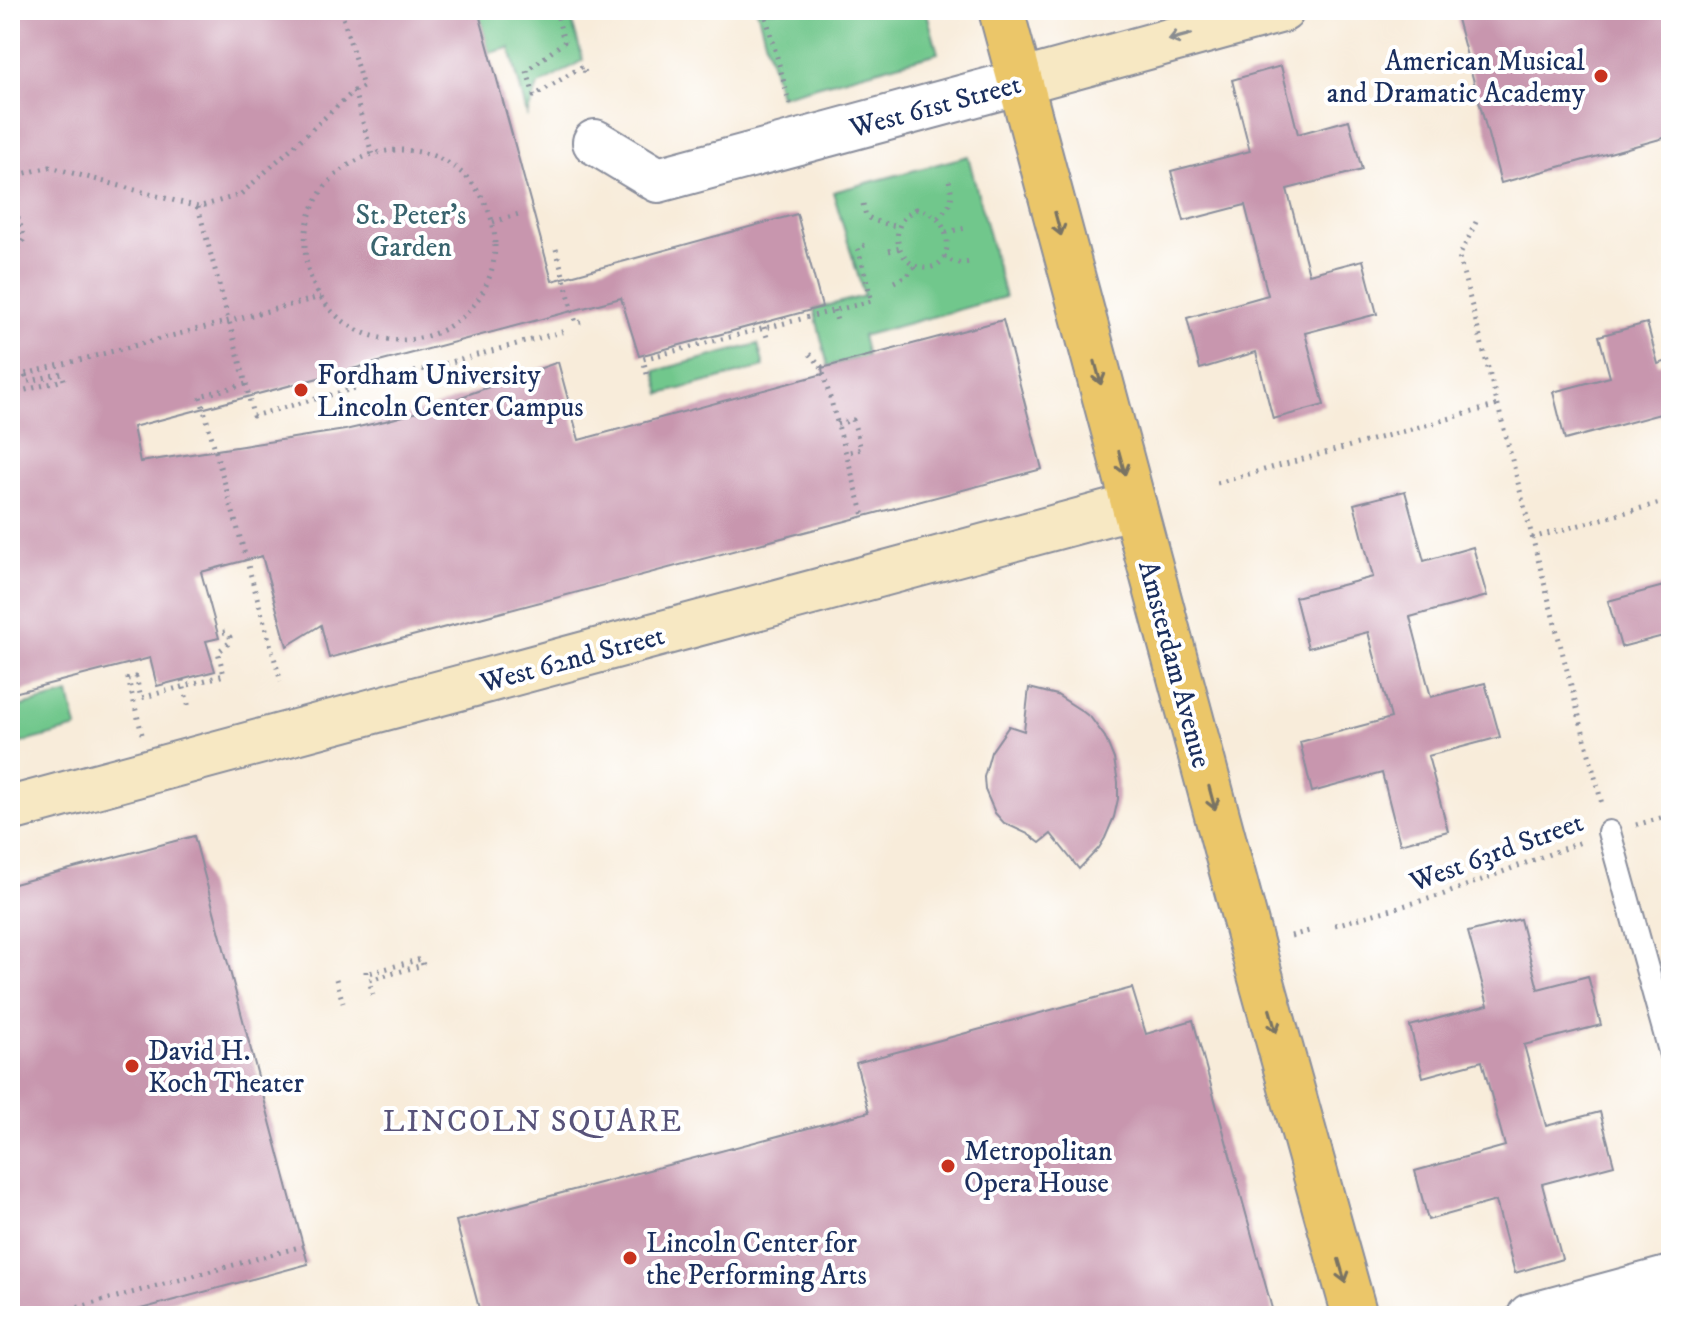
<svg xmlns="http://www.w3.org/2000/svg" width="1681" height="1326" font-family="'IM FELL DW Pica',serif">
  <rect width="100%" height="100%" fill="#fff"/>
  <filter id="ink" filterUnits="userSpaceOnUse"><feTurbulence type="fractalNoise" baseFrequency=".0125" numOctaves="2"/><feDisplacementMap in="SourceGraphic" scale="16" xChannelSelector="R" yChannelSelector="G"/><feConvolveMatrix kernelMatrix="1 2 1 2 8 2 1 2 1" color-interpolation-filters="sRGB"/></filter>
  <filter id="wash" filterUnits="userSpaceOnUse"><feTurbulence type="fractalNoise" baseFrequency=".006" numOctaves="4" result="noise"/><feDisplacementMap in="SourceGraphic" scale="32" xChannelSelector="R" yChannelSelector="G"/><feGaussianBlur stdDeviation="1.8" result="paint"/><feColorMatrix in="noise" values="0 0 0 0 0 0 0 0 0 0 0 0 0 0 0 0 0 1.4 0 .05"/><feComposite in="paint" operator="in"/></filter>
  <g filter="url(#wash)">
    <rect width="100%" height="100%" fill="#f8ecda"/>
    <g fill="#71c78c" stroke="#467b75" stroke-width="2">
      <path d="M478,10H571L569,11L583,60L538,86L527,115L510,48L489,53Z"/>
      <path d="M757,10H926L938,53L780,96Z"/>
      <path d="M968,156L1005,297L862,336L867,356L828,366L814,309L864,296L833,192Z"/>
      <path d="M758,344L764,367L661,394L655,371Z"/>
      <path d="M69,694L77,728L10,746V709Z"/>
    </g>
    <g id="blocks">
      <g fill="#c896ae">
        <path d="M10,10H478L552,281L797,214L822,307L639,356L621,298L133,427L140,462L345,430L385,421L425,410L558,362L579,440L823,374L822,368L1003,320L1042,469L329,658L321,625L287,646L262,556L201,572L219,638L206,641L215,671L157,686L150,658L10,694Z"/>
        <path d="M1489,10H1671V136L1501,183L1457,19Z"/>
        <path d="M1281,66L1298,134L1349,120L1362,170L1287,189L1309,274L1363,260L1377,314L1305,333L1324,405L1273,419L1256,352L1200,369L1187,318L1268,295L1245,205L1184,221L1171,171L1250,151L1232,80Z"/>
        <path d="M1647,323L1658,364L1671,360V411L1565,440L1553,392L1610,377L1599,336Z"/>
        <path d="M1405,491L1424,561L1473,547L1487,596L1410,617L1431,697L1485,683L1500,737L1428,756L1448,831L1400,844L1382,773L1312,792L1300,742L1391,718L1368,632L1308,648L1295,597L1373,577L1354,504Z"/>
        <path d="M1671,584V634L1621,647L1608,601Z"/>
        <path d="M1029,688L1057,695L1082,711L1091,718L1105,737L1114,759L1118,782V799L1114,817L1105,838L1099,848L1079,869L1051,834L1040,843L1028,834L1004,823L995,813L985,790L984,777L991,752L1009,726L1024,731Z"/>
        <path d="M194,836L308,1264L115,1316H10V885Z"/>
        <path d="M1520,919L1538,989L1588,976L1601,1025L1524,1045L1546,1126L1600,1112L1614,1165L1542,1184L1562,1259L1515,1273L1496,1201L1428,1220L1415,1171L1505,1146L1482,1061L1423,1077L1410,1026L1488,1005L1468,932Z"/>
        <path d="M1132,988L1146,1034L1193,1020L1274,1316H481L456,1221L869,1112L856,1063Z"/>
      </g>
    </g>
  </g>
  <g filter="url(#ink)">
    <use href="#blocks" fill-opacity="0" stroke="#8a8e9c" stroke-width="2"/>
    <g fill="none" stroke-linecap="round" stroke-linejoin="round">
      <defs>
        <path id="lane" d="M1609,832L1671,1055"/>
        <g id="street">
          <path d="M595,142L658,180L1020,82"/>
          <path d="M1530,1316L1671,1278"/>
        </g>
        <g id="secondary">
          <path d="M1020,82L1282,10"/>
          <path d="M10,809L1134,506"/>
        </g>
        <path id="primary" d="M1001,10L1252,946L1355,1316"/>
      </defs>
      <use href="#lane" stroke="#8a8e9c" stroke-width="26"/>
      <use href="#street" stroke="#8a8e9c" stroke-width="48"/>
      <use href="#secondary" stroke="#8a8e9c" stroke-width="48"/>
      <use href="#primary" stroke="#8a8e9c" stroke-width="48"/>
      <g stroke="#8a8e9c" stroke-width="5" stroke-dasharray="2 6" stroke-linecap="butt">
        <path d="M556,10L564,42L527,71L534,96L583,66L586,76"/>
        <path d="M764,10L790,104"/>
        <path d="M354,91L372,154"/>
        <circle cx="400" cy="245" r="95"/>
        <path d="M10,177L50,167L198,207L240,195L354,91L363,87L341,10"/>
        <path d="M10,186L24,239L10,263"/>
        <path d="M863,204L866,216L875,221L899,227"/>
        <path d="M198,207L246,384L200,396L281,682"/>
        <path d="M916,209C953,212 958,267 926,268C906,269 893,244 899,227C902,217 908,214 916,209Z"/>
        <path d="M938,218C952,203 954,201 949,180"/>
        <path d="M493,222L522,213"/>
        <path d="M1476,222L1459,257L1602,804"/>
        <path d="M946,232L966,228"/>
        <path d="M556,249L576,323L581,322"/>
        <path d="M889,251L900,248"/>
        <path d="M944,256C953,263 958,264 970,262"/>
        <path d="M894,282L908,275L915,266"/>
        <path d="M834,310L837,321"/>
        <path d="M764,327L768,341"/>
        <path d="M810,354L821,366L864,516"/>
        <path d="M647,374L643,359L872,301L858,248L865,245"/>
        <path d="M10,378L321,297"/>
        <path d="M246,384L253,416L565,331"/>
        <path d="M10,394L64,380L62,373L27,382L25,375"/>
        <path d="M837,424L853,420L861,449L846,453"/>
        <path d="M1217,483L1498,405"/>
        <path d="M1532,538L1671,500"/>
        <path d="M182,680L189,708"/>
        <path d="M142,734L128,679L136,677L141,698L224,675L218,652L229,643L230,637L225,632L218,633"/>
        <path d="M1636,825L1671,815"/>
        <path d="M1335,925L1442,895L1581,842"/>
        <path d="M1291,936L1309,931"/>
        <path d="M366,971V974L421,959L423,965L369,980L373,995"/>
        <path d="M336,979L343,1003"/>
        <path d="M47,1316L303,1246"/>
        <path d="M1407,1316L1412,1314"/>
      </g>
      <use href="#lane" stroke="#fff" stroke-width="22"/>
      <use href="#street" stroke="#fff" stroke-width="44"/>
      <use href="#secondary" stroke="#f7e8c3" stroke-width="44"/>
      <use href="#primary" stroke="#ebc669" stroke-width="44"/>
    </g>
    <defs><path id="oneway-shaft" d="M-6 0H5M1.5-3L5.5 0L1.5 3" fill="none" stroke-width="1.6" stroke-linecap="round" stroke-linejoin="round" transform="scale(2)"/></defs>
    <use stroke="#898c90" href="#oneway-shaft" transform="translate(1180 37) rotate(165)"/>
    <g stroke="#797363">
      <use href="#oneway-shaft" transform="translate(1058 224) rotate(75)"/>
      <use href="#oneway-shaft" transform="translate(1098 373) rotate(75)"/>
      <use href="#oneway-shaft" transform="translate(1122 463) rotate(75)"/>
      <use href="#oneway-shaft" transform="translate(1212 798) rotate(75)"/>
      <use href="#oneway-shaft" transform="translate(1273 1021) rotate(74)"/>
      <use href="#oneway-shaft" transform="translate(1342 1271) rotate(74)"/>
    </g>
  </g>
  <g fill="#c8321e" stroke="#fff" stroke-width="3">
    <circle cx="1601" cy="76" r="8"/>
    <circle cx="301" cy="390" r="8"/>
    <circle cx="132" cy="1066" r="8"/>
    <circle cx="948" cy="1166" r="8"/>
    <circle cx="630" cy="1258" r="8"/>
  </g>
  <g text-anchor="middle" stroke-width="8" stroke-linejoin="round" paint-order="stroke">
    <g font-size="28" fill="#1b2f5e" stroke="#fff" text-anchor="start">
      <text x="1585" y="70" text-anchor="end">American Musical<tspan x="1585" dy="32">and Dramatic Academy</tspan></text>
      <text x="317" y="384">Fordham University<tspan x="317" dy="32">Lincoln Center Campus</tspan></text>
      <text x="148" y="1060">David H.<tspan x="148" dy="32">Koch Theater</tspan></text>
      <text x="964" y="1160">Metropolitan<tspan x="964" dy="32">Opera House</tspan></text>
      <text x="646" y="1252">Lincoln Center for<tspan x="646" dy="32">the Performing Arts</tspan></text>
    </g>
    <g font-size="28" fill="#1b2f5e" stroke="#fff">
      <text transform="translate(935 105) rotate(-15)" y="10">West 61st Street</text>
      <text transform="translate(572 658) rotate(-15)" y="10">West 62nd Street</text>
      <text transform="translate(1176 664) rotate(75)" y="10">Amsterdam Avenue</text>
      <text transform="translate(1496 851) rotate(-20)" y="10">West 63rd Street</text>
    </g>
    <g font-size="28" fill="#39646e" stroke="#fff">
      <text x="411" y="224">St. Peter's<tspan x="411" dy="32">Garden</tspan></text>
    </g>
    <g font-size="30" letter-spacing="2" fill="#58537a" stroke="#fff">
      <text x="533" y="1131">LINCOLN SQUARE</text>
    </g>
  </g>
  <rect width="1681" height="1326" fill="none" stroke="#fff" stroke-width="40"/>
</svg>
